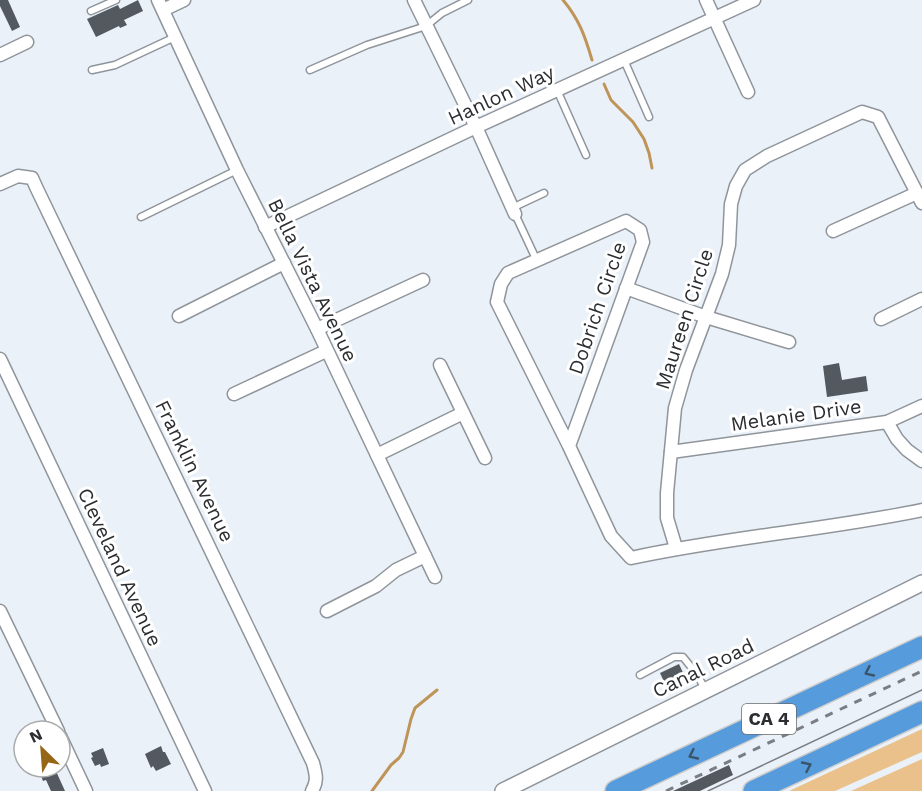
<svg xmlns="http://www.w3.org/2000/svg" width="922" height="791" font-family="'Work Sans',sans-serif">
  <rect width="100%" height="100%" fill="#ebf1f8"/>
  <g fill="#eac18a">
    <path d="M922,729V752L835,791H789Z"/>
    <path d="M922,759V791H851Z"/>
  </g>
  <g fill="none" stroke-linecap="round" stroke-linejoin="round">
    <g stroke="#bf9459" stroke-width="3">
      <path d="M563,0C579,19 585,36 592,60"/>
      <path d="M604,84L611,100L633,122L644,139L649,153L652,168"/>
      <path d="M372,791L391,765L399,758L403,752L411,719L415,708L437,690"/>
    </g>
  </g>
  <g fill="#54595f">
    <path d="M0,0H8L20,27L12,31L0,6Z"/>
    <path d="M138,0L143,11L124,20L127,25L120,28L119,26L96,37L87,19L118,5L120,9Z"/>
    <path d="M839,363L842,380L866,376L868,391L827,397L823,366Z"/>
    <path d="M679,664L685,677L666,686L660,673Z"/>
    <path d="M161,746L163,752H165L171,764L156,771L153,766L151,768L145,754Z"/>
    <path d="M103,748L109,764L101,767L100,764L95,766L91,758L93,757L91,753Z"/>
    <path d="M729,765L733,775L700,791H673Z"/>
    <path d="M33,767H59L55,769L65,791H51L46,780L43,781L41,776L38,777Z"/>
  </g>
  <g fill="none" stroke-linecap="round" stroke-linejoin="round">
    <defs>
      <g id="service">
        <path d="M91,11L116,0"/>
        <path d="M624,60L649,117"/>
        <path d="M92,70L115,65L175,37"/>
        <path d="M310,70L367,45L426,26L442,13L468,0"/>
        <path d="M557,90L586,155"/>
        <path d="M512,208L544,193"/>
        <path d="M515,214L537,261"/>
        <path d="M141,217L237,170"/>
        <path d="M640,675L674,657H683L695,672L706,690"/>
      </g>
      <g id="minor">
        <path d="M158,0L237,170L317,329L435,577"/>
        <path d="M414,0L476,127L515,214"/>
        <path d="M706,0L748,92"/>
        <path d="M163,10L184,0"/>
        <path d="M0,55L27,42"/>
        <path d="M0,184L18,176L32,178L37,189L313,763C316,775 318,780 312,791"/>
        <path d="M265,227L476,127L754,0"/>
        <path d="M833,231L917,193"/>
        <path d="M626,288L706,317L789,342"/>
        <path d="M179,316L284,263"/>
        <path d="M881,319L922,299"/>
        <path d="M317,329L423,280"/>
        <path d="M0,359L205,791"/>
        <path d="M440,365L485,458"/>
        <path d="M234,394L326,351"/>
        <path d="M887,422L897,439L907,450L922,461"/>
        <path d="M569,446L643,242L640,230L626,221L508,273L501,284L497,302L569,446L611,536L631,558C727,537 826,530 922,510"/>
        <path d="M671,452L887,422L922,406"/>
        <path d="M377,455L463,413"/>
        <path d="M676,548L667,518V493L675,408L686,370L722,274L729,245L731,204L736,186L745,170L767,156L862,112L878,117L922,203"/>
        <path d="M0,611L58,731"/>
        <path d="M327,611L376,586L396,570L425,556"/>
        <path d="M60,736L86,791"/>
      </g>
      <path id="tertiary" d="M503,791L922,583"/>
      <g id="motorway">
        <path d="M616,791L922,647"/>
        <path d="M754,791L922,712"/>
      </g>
    </defs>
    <use href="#service" stroke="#8f959b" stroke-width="9"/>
    <use href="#minor" stroke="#8f959b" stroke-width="15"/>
    <use href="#tertiary" stroke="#8f959b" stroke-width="18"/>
    <use href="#motorway" stroke="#cccdcd" stroke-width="24"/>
    <use href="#service" stroke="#fff" stroke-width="6"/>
    <use href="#minor" stroke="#fff" stroke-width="12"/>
    <use href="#tertiary" stroke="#fff" stroke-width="15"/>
    <use href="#motorway" stroke="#569bdc" stroke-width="21"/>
    <path stroke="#7a7e83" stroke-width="1.5" d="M708,791L922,690"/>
    <path stroke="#7a7e83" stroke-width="3" stroke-dasharray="8 8" stroke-linecap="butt" d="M666,791L922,671"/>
  </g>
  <defs><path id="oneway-chevron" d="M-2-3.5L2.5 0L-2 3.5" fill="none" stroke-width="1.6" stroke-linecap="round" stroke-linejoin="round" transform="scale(1.5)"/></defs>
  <g stroke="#3a546c">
    <use href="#oneway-chevron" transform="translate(869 672) rotate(155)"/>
    <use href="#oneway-chevron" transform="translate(693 755) rotate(155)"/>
    <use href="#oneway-chevron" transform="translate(807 766) rotate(-25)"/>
  </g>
  <g text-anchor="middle" stroke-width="6" stroke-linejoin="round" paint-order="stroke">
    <rect fill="#fff" stroke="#6b6c6e" stroke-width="1.5" x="742" y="704" width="54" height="30" rx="4.5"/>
    <g font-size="18" font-weight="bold" fill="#2b2d30">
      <text x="769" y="725">CA 4</text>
    </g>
    <g font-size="20" fill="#2b2d30" stroke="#fff">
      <text transform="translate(501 95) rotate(-25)" y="7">Hanlon Way</text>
      <text transform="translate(313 280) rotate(64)" y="7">Bella Vista Avenue</text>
      <text transform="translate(597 308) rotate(-71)" y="7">Dobrich Circle</text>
      <text transform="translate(684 319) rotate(-72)" y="7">Maureen Circle</text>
      <text transform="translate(796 415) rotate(-8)" y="7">Melanie Drive</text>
      <text transform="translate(195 471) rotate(64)" y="7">Franklin Avenue</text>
      <text transform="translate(120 567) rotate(65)" y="7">Cleveland Avenue</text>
      <text transform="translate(703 668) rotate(-26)" y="7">Canal Road</text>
    </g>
  </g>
  <g transform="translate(42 749) rotate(335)"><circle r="28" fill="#ffffff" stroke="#aaabac" stroke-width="1.5"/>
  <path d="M0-4.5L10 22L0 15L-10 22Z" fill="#956616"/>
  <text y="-9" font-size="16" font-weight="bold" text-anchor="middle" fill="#2b2d30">N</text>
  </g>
</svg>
